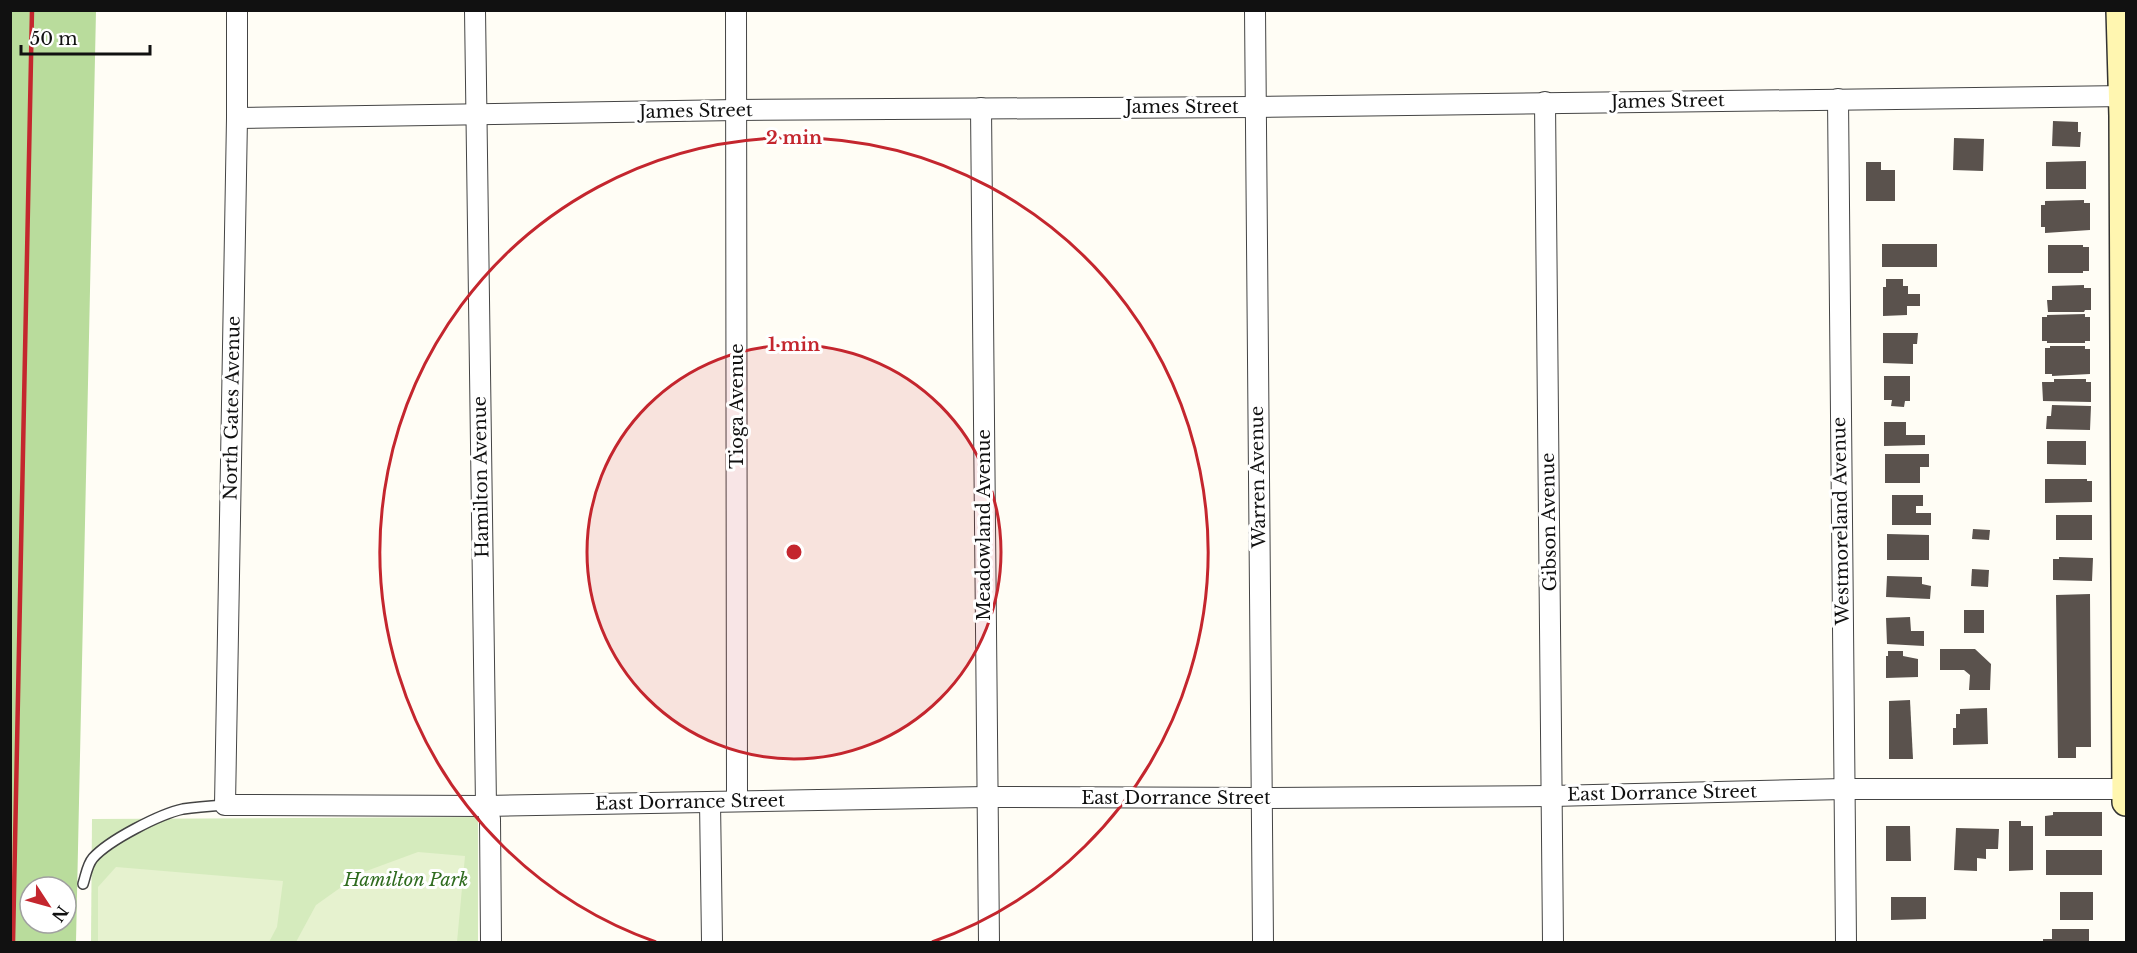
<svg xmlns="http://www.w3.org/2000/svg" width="2137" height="953" font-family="'Libre Baskerville',serif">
  <rect width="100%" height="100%" fill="#fffdf5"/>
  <path fill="#d5ebbd" d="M478,817V942H91L92,819Z"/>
  <path fill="#b9dc9c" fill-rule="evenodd" d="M10,11H96L76,942H11ZM30,887H66V923H30Z"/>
  <g fill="#e6f2cf">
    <path d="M418,852L465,856L457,942H296L316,905L361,873Z"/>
    <path d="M116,867L283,881L277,927L269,942H98V887Z"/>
  </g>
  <g fill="#5a524d">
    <path d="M2053,121L2078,122V132H2081L2080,147L2052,146Z"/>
    <path d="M1954,138L1984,139L1983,171L1953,170Z"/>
    <path d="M2086,161V189H2046V162Z"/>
    <path d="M1866,162H1881V170H1895V201H1866Z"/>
    <path d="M2084,200V203H2090V230L2045,233V227H2041V205H2045V201Z"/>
    <rect x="1882" y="244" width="55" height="23"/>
    <path d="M2048,245H2083V247H2089V271H2083V273H2048Z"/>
    <path d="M1886,279H1903V286H1908V294H1920V306H1907V315L1883,316V287H1886Z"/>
    <path d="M2084,285V288H2091V310H2085L2084,312H2048L2047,300H2052V286Z"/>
    <path d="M2085,314V317H2090V341H2085V343H2047V341H2042V317H2047V315Z"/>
    <path d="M1883,333H1918L1917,344H1913V364L1883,363Z"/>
    <path d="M2050,346H2085V349H2090V374L2052,376V374H2045V348H2050Z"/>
    <path d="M1884,376H1910V401H1905L1904,407L1891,406L1892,400H1884Z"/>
    <path d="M2054,379H2086V382H2091V402L2043,401L2042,382H2054Z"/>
    <path d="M2052,405L2091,406L2090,430L2046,429L2047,416H2051Z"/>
    <path d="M1884,422H1906V435H1925V445L1884,446Z"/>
    <path d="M2047,441H2086V465L2047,464Z"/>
    <path d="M1885,454H1929V467H1920V483H1885Z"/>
    <path d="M2045,479H2087V481H2092V502L2045,503Z"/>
    <path d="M1892,495H1923V506H1916V513H1931V525H1892Z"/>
    <rect x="2056" y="515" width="36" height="25"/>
    <path d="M1973,529L1990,530L1989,540L1972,539Z"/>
    <path d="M1887,534L1929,535V560H1887Z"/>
    <path d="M2059,557L2093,558L2092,581L2053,580V559H2059Z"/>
    <path d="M1972,569L1989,570L1988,587L1971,586Z"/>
    <path d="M1887,576L1922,577V584L1931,586L1930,599L1886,597Z"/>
    <path d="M2090,594L2091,747H2076V758H2058L2056,595Z"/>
    <rect x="1964" y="610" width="20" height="23"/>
    <path d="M1910,617L1911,631H1924V646L1887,644L1886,618Z"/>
    <path d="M1940,649H1975L1991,664L1990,690H1969L1970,675L1964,670H1940Z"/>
    <path d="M1888,651H1903V656L1918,659V677L1886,678V656H1888Z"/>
    <path d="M1910,700L1913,759H1889V701Z"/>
    <path d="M1987,708L1988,744L1953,745V728H1956V714H1960V709Z"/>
    <path d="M2053,812H2102V836H2045V816L2053,815Z"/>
    <path d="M2009,821H2021V826H2033V870L2009,871Z"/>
    <path d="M1886,826H1910L1911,861H1886Z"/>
    <path d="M1956,828L1999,829L1998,849H1986V859L1977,858V871L1954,870Z"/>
    <rect x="2046" y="850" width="56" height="25"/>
    <rect x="2060" y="892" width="33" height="28"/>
    <path d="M1891,897H1926V919L1891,920Z"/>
    <path d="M2052,929H2089V942H2043V939H2052Z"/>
  </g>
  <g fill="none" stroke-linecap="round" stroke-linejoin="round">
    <defs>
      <path id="lane" d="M83,884C86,875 87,865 93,858C109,840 160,814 183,809C197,807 211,806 225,805"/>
      <g id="street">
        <path d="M237,10V118L225,805L486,806L986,797L1261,798L1552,796L1844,789H2126"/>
        <path d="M475,10L486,806L490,819L491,942"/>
        <path d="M736,10L737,801"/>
        <path d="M1255,10L1263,942"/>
        <path d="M1838,99L1846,942"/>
        <path d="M1545,102L1553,942"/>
        <path d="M981,108L989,942"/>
        <path d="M237,118L737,110L1255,107L2126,96"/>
        <path d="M710,802L712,942"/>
      </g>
      <path id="secondary" d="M2120,10L2123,116L2126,802"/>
    </defs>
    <use href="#lane" stroke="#444" stroke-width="12"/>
    <use href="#street" stroke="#444" stroke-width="22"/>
    <use href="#secondary" stroke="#333" stroke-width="30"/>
    <use href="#lane" stroke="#fff" stroke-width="9"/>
    <use href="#street" stroke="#fff" stroke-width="20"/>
    <use href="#secondary" stroke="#fff6b0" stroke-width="27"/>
    <path stroke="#c4262e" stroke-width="4.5" d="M13,942L32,10"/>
  </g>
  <circle cx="794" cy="552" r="207" fill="#c4262e" fill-opacity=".12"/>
  <g fill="none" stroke="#c4262e" stroke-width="3">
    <circle cx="794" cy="552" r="207"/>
    <path d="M656 942A414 414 0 1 1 932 942"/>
  </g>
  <g text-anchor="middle" stroke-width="6" stroke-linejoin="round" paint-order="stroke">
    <g font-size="18" fill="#111" stroke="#fff">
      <text transform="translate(1668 101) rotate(-1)" y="6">James Street</text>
      <text x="1182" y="113">James Street</text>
      <text transform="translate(696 111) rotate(-1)" y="6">James Street</text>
      <text transform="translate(737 406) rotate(-90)" y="6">Tioga Avenue</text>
      <text transform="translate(232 408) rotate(-89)" y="6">North Gates Avenue</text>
      <text transform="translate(481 477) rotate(-91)" y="6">Hamilton Avenue</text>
      <text transform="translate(1258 477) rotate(-91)" y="6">Warren Avenue</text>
      <text transform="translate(1841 521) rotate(-91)" y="6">Westmoreland Avenue</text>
      <text transform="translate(1549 522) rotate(-91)" y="6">Gibson Avenue</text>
      <text transform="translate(984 525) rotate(-90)" y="6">Meadowland Avenue</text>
      <text transform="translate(1662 793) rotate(-1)" y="6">East Dorrance Street</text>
      <text x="1176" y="804">East Dorrance Street</text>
      <text transform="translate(690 802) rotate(-1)" y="6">East Dorrance Street</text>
    </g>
    <g font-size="18" font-style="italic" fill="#2f6b1f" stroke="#fff">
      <text x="406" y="886">Hamilton Park</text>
    </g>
  </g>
  <circle cx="794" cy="552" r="9" fill="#c4262e" stroke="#fff" stroke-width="3"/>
  <g font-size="18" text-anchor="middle" font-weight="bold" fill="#c4262e" stroke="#fff" stroke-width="6" stroke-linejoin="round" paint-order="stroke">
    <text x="794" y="144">2 min</text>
    <text x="794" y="351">1 min</text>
  </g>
  <rect width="2137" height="953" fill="none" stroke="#111111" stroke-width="24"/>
  <g transform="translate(48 905) rotate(126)"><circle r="28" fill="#ffffff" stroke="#a0a0a0" stroke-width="1.5"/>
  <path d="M0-4.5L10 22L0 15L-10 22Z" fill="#c4262e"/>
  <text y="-9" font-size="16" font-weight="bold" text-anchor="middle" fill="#111111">N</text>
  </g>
  <path d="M21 45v9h129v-9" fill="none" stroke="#111111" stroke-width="3"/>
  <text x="30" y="45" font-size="18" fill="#111111" stroke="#ffffff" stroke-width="4.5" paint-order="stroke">50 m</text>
</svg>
